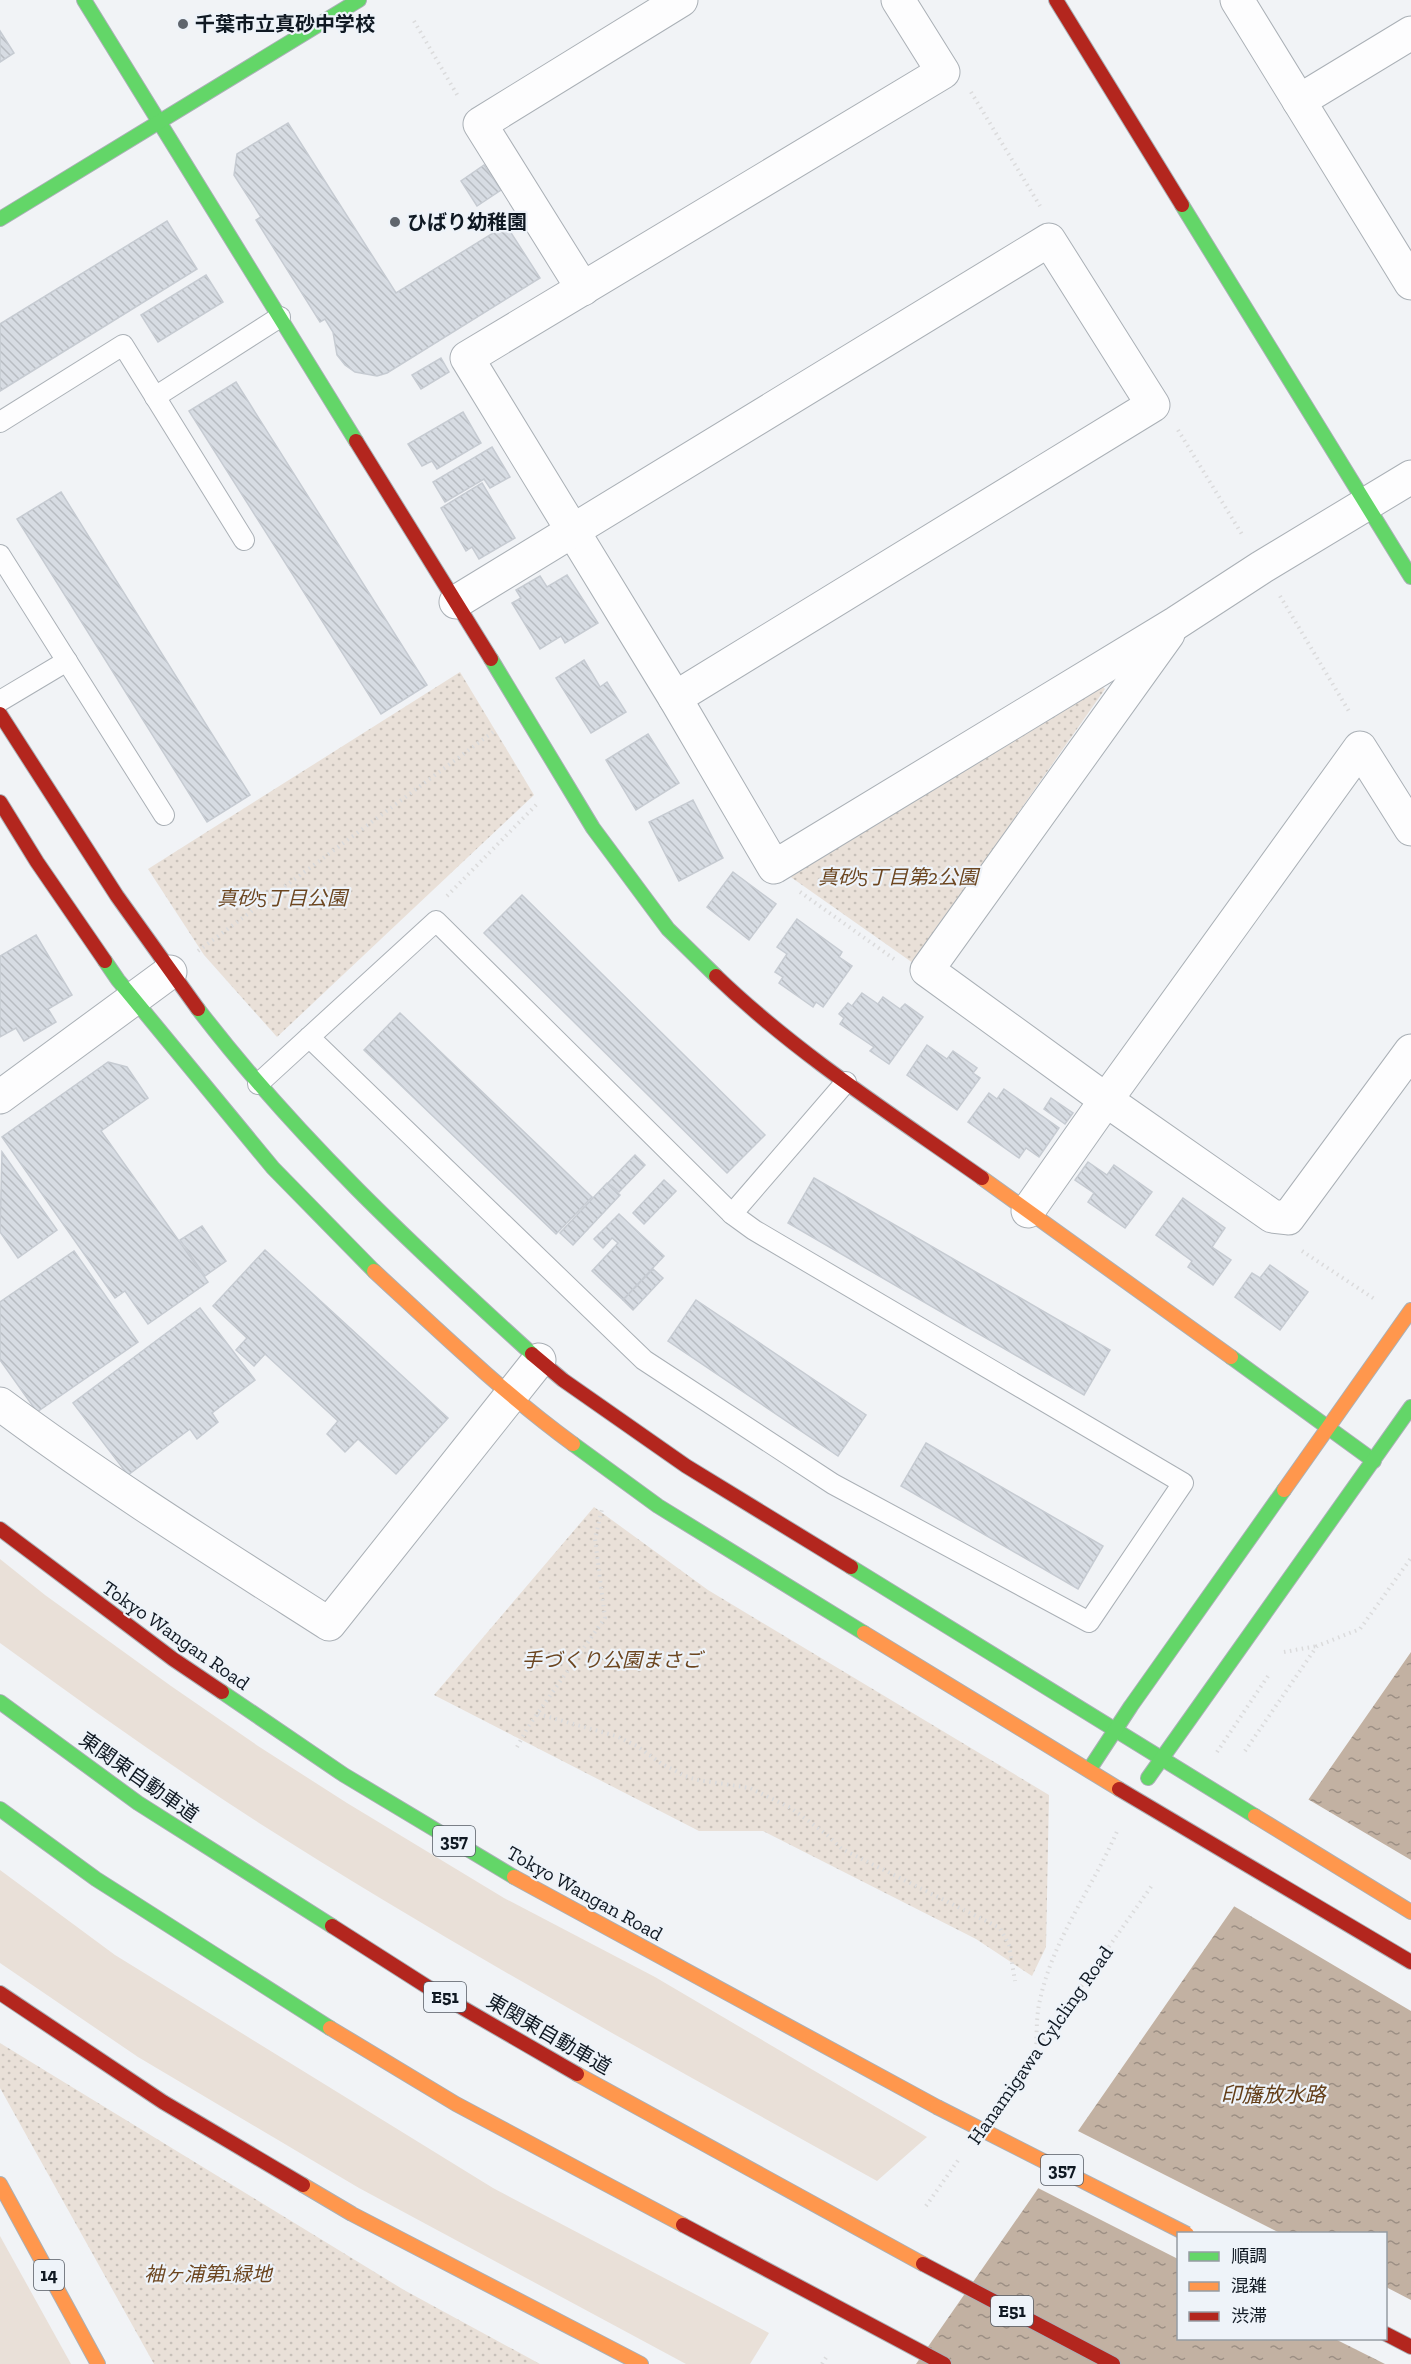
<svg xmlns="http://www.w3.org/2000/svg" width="1411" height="2364" font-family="'Zilla Slab','Noto Sans JP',serif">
  <defs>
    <pattern id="park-dots" width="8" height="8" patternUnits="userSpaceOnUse" patternTransform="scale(1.5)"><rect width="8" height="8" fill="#e9e0d8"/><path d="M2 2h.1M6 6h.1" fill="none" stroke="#c7c0b9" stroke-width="1.8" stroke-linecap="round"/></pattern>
    <pattern id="water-ripples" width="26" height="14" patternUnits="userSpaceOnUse" patternTransform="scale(1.5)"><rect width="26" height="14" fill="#c2b1a2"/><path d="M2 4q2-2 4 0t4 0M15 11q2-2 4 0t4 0" fill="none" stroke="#9c8f84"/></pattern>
    <pattern id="building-back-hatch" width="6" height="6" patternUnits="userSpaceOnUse" patternTransform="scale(1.5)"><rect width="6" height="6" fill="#d7dce3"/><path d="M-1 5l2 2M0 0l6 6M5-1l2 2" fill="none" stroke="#b8bcc2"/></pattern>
  </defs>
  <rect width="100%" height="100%" fill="#f1f3f6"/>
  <g fill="#e9e0d8">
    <path d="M0,1559L45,1595L171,1686L258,1746L347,1803L504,1898L655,1977L927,2137L877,2181C669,2065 460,1951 259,1823C171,1766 85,1705 0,1643Z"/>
    <path d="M0,1870L115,1955L493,2188L769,2333L750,2364H686L359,2188L138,2057L0,1963Z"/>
    <path d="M0,2236L71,2364H0Z"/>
  </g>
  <g fill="url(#park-dots)">
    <path d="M460,672L534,795L277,1037L204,955L148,869Z"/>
    <path d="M1099,683L1105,689L913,963L785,873Z"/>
    <path d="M594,1507L708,1590L1049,1795L1046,1947L1032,1976L976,1939L763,1831H699L434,1695Z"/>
    <path d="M0,2043L404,2290L540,2364H154L0,2088Z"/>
  </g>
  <path fill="url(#water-ripples)" fill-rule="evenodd" d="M1411,1652V2364H916ZM1178,2234H1386V2338H1178Z"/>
  <g fill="#f1f3f6">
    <path d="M1306,1798L1411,1860V2011L1232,1905Z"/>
    <path d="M1076,2130L1280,2233L1178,2234V2259L1036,2187Z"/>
    <path d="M1386,2287L1411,2300V2364H1385L1335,2339L1386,2338Z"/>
  </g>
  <g fill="url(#building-back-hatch)" stroke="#c6cbd2" stroke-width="1.5">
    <path d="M0,31L14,53L0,62Z"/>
    <path d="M288,123L396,293L506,225L540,278L387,373L377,376L355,372L345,365L337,355L333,332L325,319L320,322L256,220L261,217L234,175L237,154Z"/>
    <path d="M484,165L501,190L477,206L461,181Z"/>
    <path d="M167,221L197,269L0,391V324Z"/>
    <path d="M206,275L223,302L158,342L141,315Z"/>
    <path d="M441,358L449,372L421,389L412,375Z"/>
    <path d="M236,382L427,685L381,714L189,411Z"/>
    <path d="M463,412L481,443L437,469L432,461L422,466L408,444Z"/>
    <path d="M492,447L510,477L490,488L484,479L445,502L433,482Z"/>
    <path d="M482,483L515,538L479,559L472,547L466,551L441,508Z"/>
    <path d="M61,492L250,795L207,822L17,519Z"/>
    <path d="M567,575L598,623L565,643L561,636L540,649L512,603L521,598L516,590L540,576L547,587Z"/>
    <path d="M584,660L600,687L607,682L626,712L591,733L556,678Z"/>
    <path d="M648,734L679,783L636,810L606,760Z"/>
    <path d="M693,800L723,858L679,881L649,822Z"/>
    <path d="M733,872L776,904L749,940L707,907Z"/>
    <path d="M522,895L765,1135L727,1173L484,933Z"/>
    <path d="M797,919L842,952L839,957L852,966L823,1007L816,1002L813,1007L779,983L783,977L775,972L787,954L777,947Z"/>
    <path d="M36,935L72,995L48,1009L56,1022L24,1041L16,1028L0,1037V956Z"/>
    <path d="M862,993L878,1004L883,997L900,1009L905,1004L923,1017L889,1064L870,1051L874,1047L840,1024L844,1018L839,1014L848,1003L852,1006Z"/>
    <path d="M400,1013L592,1197L556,1234L364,1050Z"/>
    <path d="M927,1045L947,1059L953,1051L977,1068L973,1073L980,1078L957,1110L907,1075Z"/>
    <path d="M108,1062L127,1067L148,1098L101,1131L208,1282L148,1324L125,1291L115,1298L2,1137Z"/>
    <path d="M1004,1089L1059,1128L1039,1157L1026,1148L1019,1158L968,1122L989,1093L997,1099Z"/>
    <path d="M1051,1098L1073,1113L1065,1124L1044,1109Z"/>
    <path d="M2,1152L57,1230L18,1258L0,1232Z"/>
    <path d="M635,1155L645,1165L619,1192L608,1183Z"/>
    <path d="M1088,1162L1107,1175L1114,1165L1152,1192L1125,1228L1088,1202L1094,1193L1075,1180Z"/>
    <path d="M814,1178L1110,1350L1084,1395L788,1223Z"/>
    <path d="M664,1180L676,1191L644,1224L633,1213Z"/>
    <path d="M607,1183L620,1195L573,1245L560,1233Z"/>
    <path d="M1183,1198L1225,1228L1212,1247L1231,1260L1213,1285L1188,1267L1192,1261L1156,1235Z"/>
    <path d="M619,1214L664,1256L623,1300L592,1271L618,1243L612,1238L603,1248L594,1239Z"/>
    <path d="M202,1226L226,1261L205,1276L180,1240Z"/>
    <path d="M265,1250L448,1418L396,1474L358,1439L345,1452L327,1434L338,1421L265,1354L254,1366L236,1350L247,1338L213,1306Z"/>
    <path d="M74,1251L138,1342L37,1412L0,1360V1302Z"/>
    <path d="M1270,1265L1308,1292L1280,1330L1235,1297L1252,1273L1260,1278Z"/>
    <path d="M653,1269L663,1278L633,1310L623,1300Z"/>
    <path d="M696,1300L866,1415L838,1456L668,1341Z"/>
    <path d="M200,1308L255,1380L212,1413L218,1422L197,1439L190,1429L128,1475L73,1403Z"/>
    <path d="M926,1443L1103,1546L1078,1589L901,1486Z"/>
  </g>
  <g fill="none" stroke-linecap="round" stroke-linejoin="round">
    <defs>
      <g id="lane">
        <path d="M155,397L280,317"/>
        <path d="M0,422L123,345L244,540"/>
        <path d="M0,555L164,815"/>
        <path d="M0,701L67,661"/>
        <path d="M258,1084L436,921L732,1214L754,1230L1183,1483L1089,1622L833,1484L644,1360L309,1037"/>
        <path d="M732,1214L846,1082"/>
      </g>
      <g id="street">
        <path d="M898,0L943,72L467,358L675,698L774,867L1176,623L1262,567L1411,477"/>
        <path d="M1237,0L1411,283"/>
        <path d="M1299,101L1411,33"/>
        <path d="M583,289L480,124L681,0"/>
        <path d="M456,602L1049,240L1153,405L675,698"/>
        <path d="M1168,634L927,970L1106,1100L1272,1216L1288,1218L1411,1051"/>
        <path d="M0,1097L170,972"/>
        <path d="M1028,1211L1106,1100L1360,748L1411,829"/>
        <path d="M0,1404C106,1483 218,1553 329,1624L539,1360"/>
      </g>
      <g id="fast">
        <path d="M84,0L356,441"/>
        <path d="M1182,205L1411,577"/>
        <path d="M0,219L359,0"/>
        <path d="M491,659L593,828L668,929L716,976"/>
        <path d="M105,961L118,980L273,1168L374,1271"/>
        <path d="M198,1009C296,1137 413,1246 532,1354"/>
        <path d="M1231,1357L1374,1461"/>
        <path d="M573,1444L658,1506L864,1633"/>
        <path d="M851,1567L1255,1816"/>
        <path d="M222,1692L344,1775L514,1877"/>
        <path d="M0,1702L138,1803L332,1926"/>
        <path d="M1089,1770L1131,1706L1284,1490"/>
        <path d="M1148,1778L1411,1407"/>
        <path d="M0,1809L96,1879L330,2028"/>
      </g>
      <g id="slow">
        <path d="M982,1178L1231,1357"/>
        <path d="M374,1271C439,1331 502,1392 573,1444"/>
        <path d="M1284,1490L1411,1310"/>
        <path d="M864,1633L1119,1789"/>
        <path d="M1255,1816L1411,1912"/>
        <path d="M514,1877L937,2107"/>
        <path d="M330,2028L456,2104L683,2225"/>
        <path d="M577,2074L923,2264"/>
        <path d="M0,2184L98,2364"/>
        <path d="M303,2185L352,2214L641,2364"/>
      </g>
      <g id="jam">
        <path d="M1056,0L1182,205"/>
        <path d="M356,441L491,659"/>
        <path d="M0,714L117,896L198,1009"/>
        <path d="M0,802L37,862L105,961"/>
        <path d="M716,976C796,1053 891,1114 982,1178"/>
        <path d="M532,1354L563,1380L686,1466L851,1567"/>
        <path d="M0,1529L173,1659L222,1692"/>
        <path d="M1119,1789L1411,1962"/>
        <path d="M332,1926L437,1993L577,2074"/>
        <path d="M0,1993L163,2102L303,2185"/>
        <path d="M683,2225L944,2364"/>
        <path d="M923,2264L1113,2364"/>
        <path d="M1386,2334L1411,2347"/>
      </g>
    </defs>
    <use href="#lane" stroke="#aab0b6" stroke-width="22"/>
    <use href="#street" stroke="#aab0b6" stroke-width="35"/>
    <use href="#fast" stroke="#aab0b6" stroke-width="16"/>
    <use href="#slow" stroke="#aab0b6" stroke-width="16"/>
    <use href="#jam" stroke="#aab0b6" stroke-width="16"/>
    <g stroke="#dbdbdc" stroke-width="4" stroke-dasharray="1.5 4.5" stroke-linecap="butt">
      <path d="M414,21L459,98"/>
      <path d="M971,92L1040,206"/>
      <path d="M1178,430L1243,536"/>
      <path d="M1280,596L1350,713"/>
      <path d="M800,892L894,959"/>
      <path d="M447,896L538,803"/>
      <path d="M198,951L493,732"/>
      <path d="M1302,1251L1376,1300"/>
      <path d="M1284,1652L1317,1646"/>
      <path d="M538,1714L616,1736L637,1746L662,1764L685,1776L698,1780L750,1788L791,1808L826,1834L842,1849L1000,1928L1009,1945L1015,1981"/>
      <path d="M517,1747L528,1727L605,1618L595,1539L602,1509"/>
      <path d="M1245,1751L1317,1646L1360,1629L1411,1558"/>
      <path d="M1217,1752L1270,1673"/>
      <path d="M1036,2050C1037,2034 1036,2016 1040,2000C1053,1938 1094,1886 1118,1829"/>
      <path d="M1002,2099L1153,1884"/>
      <path d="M926,2206L959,2159"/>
      <path d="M822,2364L827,2356"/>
    </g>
    <use href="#lane" stroke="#fdfdfe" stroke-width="20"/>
    <use href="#street" stroke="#fdfdfe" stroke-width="33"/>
    <use href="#fast" stroke="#63d668" stroke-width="14"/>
    <use href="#slow" stroke="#ff974d" stroke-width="14"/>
    <use href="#jam" stroke="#b3261e" stroke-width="14"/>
    <defs>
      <path id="slow-bridge" d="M937,2107L1187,2234"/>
    </defs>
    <use href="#slow-bridge" stroke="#aab0b6" stroke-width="16" stroke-linecap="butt"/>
    <use href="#slow-bridge" stroke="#ff974d" stroke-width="14"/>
  </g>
  <g fill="#5f656d" stroke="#eef3f9" stroke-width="2">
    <circle cx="183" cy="24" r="6"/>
    <circle cx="395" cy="222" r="6"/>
  </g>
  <g text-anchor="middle" stroke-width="4.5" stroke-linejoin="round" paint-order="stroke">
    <g fill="#eef3f9" stroke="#535a63" stroke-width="1.5">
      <rect x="433" y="1826" width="42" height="30" rx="4.5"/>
      <rect x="424" y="1982" width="42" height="30" rx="4.5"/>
      <rect x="1041" y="2155" width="42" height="30" rx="4.5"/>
      <rect x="34" y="2260" width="30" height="30" rx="4.5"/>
      <rect x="991" y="2296" width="42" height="30" rx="4.5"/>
    </g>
    <g font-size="18" font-weight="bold" fill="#101923">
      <text x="454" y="1847">357</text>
      <text x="445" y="2003">E51</text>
      <text x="1062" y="2176">357</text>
      <text x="49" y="2281">14</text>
      <text x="1012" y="2317">E51</text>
    </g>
    <g font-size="20" font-weight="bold" fill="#101923" stroke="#eef3f9" text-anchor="start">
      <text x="195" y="31">千葉市立真砂中学校</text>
      <text x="407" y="229">ひばり幼稚園</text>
    </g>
    <g font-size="20" font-style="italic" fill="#6c4620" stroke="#eef3f9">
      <text x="898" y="884">真砂5丁目第2公園</text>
      <text x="282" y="905">真砂5丁目公園</text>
      <text x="612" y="1667">手づくり公園まさご</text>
      <text x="208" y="2281">袖ヶ浦第1緑地</text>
    </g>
    <g font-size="20" fill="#101923" stroke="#eef3f9">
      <text transform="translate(176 1635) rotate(35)" y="7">Tokyo Wangan Road</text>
      <text transform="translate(139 1777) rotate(35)" y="7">東関東自動車道</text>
      <text transform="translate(585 1893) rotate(29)" y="7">Tokyo Wangan Road</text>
      <text transform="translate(549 2034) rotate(30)" y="7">東関東自動車道</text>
      <text transform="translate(1040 2045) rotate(-55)" y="7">Hanamigawa Cylcling Road</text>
    </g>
    <g font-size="21" font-style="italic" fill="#633e18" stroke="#eef3f9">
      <text x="1273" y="2102">印旛放水路</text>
    </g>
  </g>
  <rect x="1177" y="2232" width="210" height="108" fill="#eef3f9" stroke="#959ca3" stroke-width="1.5"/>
  <rect x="1189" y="2252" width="30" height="9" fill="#63d668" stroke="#959ca3" stroke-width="1.5"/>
  <text x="1231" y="2262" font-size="18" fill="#101923">順調</text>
  <rect x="1189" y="2282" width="30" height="9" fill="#ff974d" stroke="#959ca3" stroke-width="1.5"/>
  <text x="1231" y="2292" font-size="18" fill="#101923">混雑</text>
  <rect x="1189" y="2312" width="30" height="9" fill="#b3261e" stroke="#959ca3" stroke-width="1.5"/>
  <text x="1231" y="2322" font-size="18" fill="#101923">渋滞</text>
</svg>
